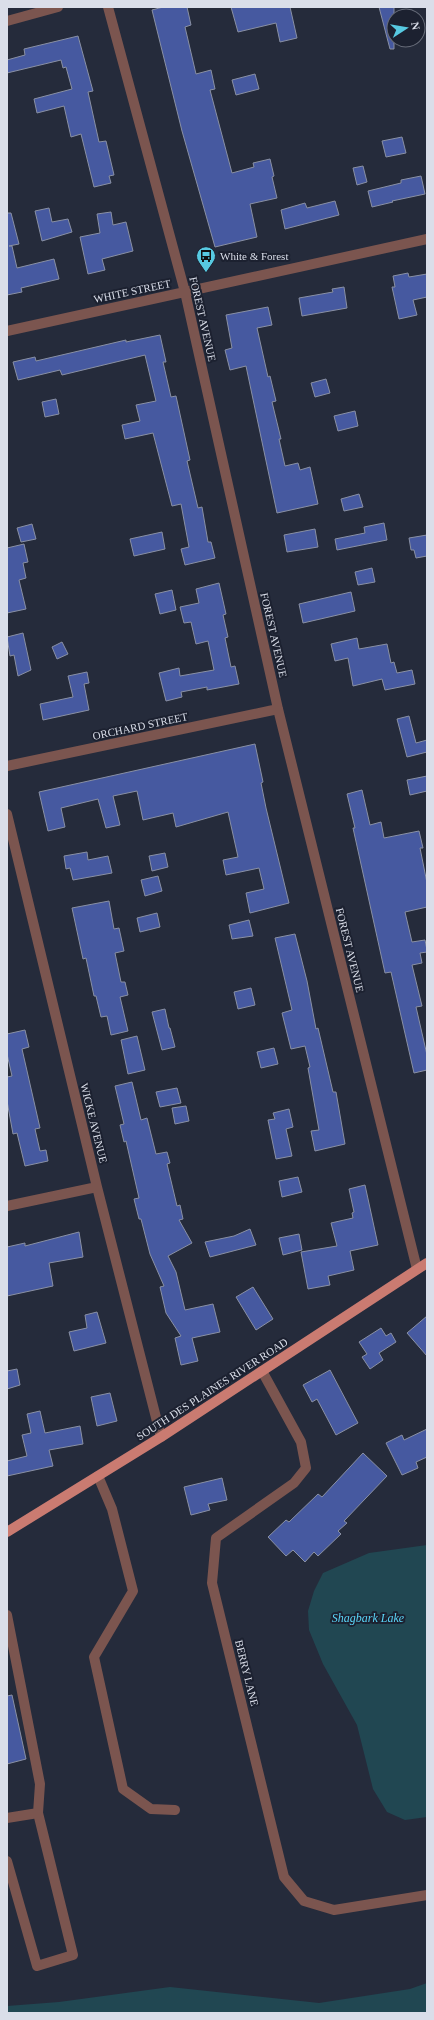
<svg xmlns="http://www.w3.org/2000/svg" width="434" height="2020" font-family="Georgia,serif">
	<rect width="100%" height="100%" fill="#252b3b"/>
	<path fill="#214752" d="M427,1545V1817L405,1820L387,1812L373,1789L357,1725L323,1664L309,1630L308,1611L314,1591L323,1573L369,1553Z
		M427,1983V2013H7V2006L59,2002L170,1987L319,2003L410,1989Z"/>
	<path fill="#4659a0" stroke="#8990a4" d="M163,7H187L191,25L185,27L196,74L211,70L215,89L210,90L232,173L254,167L253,163L270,159L274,176L272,177L277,198L250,204L257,237L215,247L182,131L152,10Z
		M231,7H290L297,38L280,42L276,23L238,32Z
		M379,7H394V49H390Z
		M78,36L93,91L88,92L99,142L106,141L114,175L109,176L111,183L94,187L81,134L71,137L64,106L37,113L34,99L72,89L66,67L63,68L61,60L7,73V60L25,55L24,49Z
		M255,74L259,89L236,95L232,80Z
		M402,137L406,153L386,157L382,141Z
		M363,166L367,182L357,185L353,168Z
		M421,176L425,194L392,201L393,202L372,207L368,191L401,183V180Z
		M335,201L339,215L285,229L281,210L305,203L307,208Z
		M49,208L52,222L68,219L72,232L42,241L35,211Z
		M111,212L113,225L126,222L133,251L102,259L105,270L88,274L80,237L100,233L97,214Z
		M7,213H11L19,244L9,246H12L17,268L54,259L59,279L21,288L22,292L7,295Z
		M408,273L409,277L427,274V297L413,300L417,315L399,319L392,287H395L393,276Z
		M344,287L347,308L302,316L299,298L333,292L332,289Z
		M268,307L272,325L257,328L268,377L270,376L276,401L272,402L281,439H279L285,466L298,463L300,470L310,467L318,504L277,513L246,366L230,370L225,350L232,348L226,315Z
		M160,335L166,362H163L171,397L176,396L190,460L187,461L198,508L202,507L208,542H211L215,558L185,565L181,549L189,547L181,504L172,506L153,433L125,439L122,425L140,421L136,405L156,401L145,355L62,375L60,370L18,380L13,362L35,357L36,361L126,340V342Z
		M326,379L330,393L315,397L311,383Z
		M56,399L59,414L45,417L42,402Z
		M355,411L358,426L338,431L334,416Z
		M359,494L363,507L344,511L341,499Z
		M384,523L387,540L337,550L335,539L365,533L364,527Z
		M32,524L36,539L21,542L17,528Z
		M315,529L318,547L287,552L284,535Z
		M162,532L165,549L134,556L130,539Z
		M427,535V556L416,558L414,550H411L409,538Z
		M24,544L28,562L23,563L26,578L19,580L26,609L7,613V548Z
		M372,568L375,582L358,585L355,572Z
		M219,583L226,614L223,615L228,637L225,638L231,667L235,666L239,684L207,690V687L181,692L182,697L166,701L159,673L179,668L180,676L214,670L208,641L196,644L191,622L184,623L180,607L199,603L196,589Z
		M172,590L176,610L160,614L155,594Z
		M351,592L355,611L303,623L299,604Z
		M23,633L31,670L18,676L14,655L10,656L7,637Z
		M357,638L359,649L387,644L391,663L394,662L397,673L412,670L415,684L385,690L382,679L353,686L348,658L335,661L331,644Z
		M62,642L68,654L57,659L52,647Z
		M87,672L89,683L84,684L89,710L43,720L40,704L73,697L68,676Z
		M409,716L416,743L427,740V752L407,757L397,719Z
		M255,744L263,782L261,783L266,808L289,903L250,913L246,893L264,889L259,868L226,875L223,860L238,857L228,812L176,827L173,813L143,820L137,791L113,796L120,825L106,828L98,799L61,808L65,827L48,831L39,792Z
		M427,776V791L410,795L407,780Z
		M362,790L370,825L381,822L384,838L419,831L423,848H420L427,883V907L405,912L412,942L425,940L427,950V952L420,953L422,963L412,965L422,1006L416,1007L427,1055V1070L414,1073L391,972L385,973L353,828H355L347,794Z
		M87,852L88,860L108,856L112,873L73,880L70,868L66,869L64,856Z
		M165,853L168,867L152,871L149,856Z
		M158,876L162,891L145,896L141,880Z
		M109,901L114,929L119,928L124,951L115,953L121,982H125L128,995L120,997L128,1031L111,1035L107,1016L101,1017L96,996H94L86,958L83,959L72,908Z
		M157,913L160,927L140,932L137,918Z
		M249,920L253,936L232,939L229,925Z
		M295,934L307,981L316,1029L318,1028L333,1092H336L345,1144L315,1151L311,1131L319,1130L308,1068L310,1067L305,1046L291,1049L282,1013L292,1010L275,938Z
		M251,988L255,1005L238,1009L234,992Z
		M165,1009L169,1028H170L175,1047L162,1050L152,1012Z
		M25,1030L29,1047L22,1049L40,1128L35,1129L40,1151L46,1150L48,1161L25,1166L17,1133L13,1134L7,1101V1077L12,1076L7,1054V1034Z
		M137,1036L145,1070L128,1074L121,1040Z
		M274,1048L278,1064L261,1068L257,1052Z
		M132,1082L141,1120L147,1118L156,1154L167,1152L170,1163L167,1164L177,1206L180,1205L183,1219L179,1220L192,1243L168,1256L176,1272L185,1310L213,1304L220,1332L192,1338L198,1361L181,1365L175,1338L181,1336L166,1313L160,1287L164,1286L150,1254L141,1219H139L134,1199L139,1198L126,1141L124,1142L120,1125L124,1124L115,1086Z
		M177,1088L181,1103L160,1107L156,1092Z
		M186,1106L189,1121L175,1124L172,1108Z
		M289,1109L293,1127L286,1129L292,1156L276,1159L268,1120L275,1119L273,1113Z
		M298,1177L302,1192L282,1197L279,1181Z
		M365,1185L378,1245L350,1251L354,1270L328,1276L330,1285L308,1289L301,1252L337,1246L331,1223L353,1218L352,1213L354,1212L349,1189Z
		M250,1229L256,1245L210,1257L205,1242L234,1236Z
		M79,1232L83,1257L49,1263L53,1286L7,1296V1247L25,1243V1246Z
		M299,1234L302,1250L283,1255L279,1238Z
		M253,1287L273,1319L256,1330L236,1297Z
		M97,1312L106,1343L74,1351L69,1332L87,1328L85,1315Z
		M427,1316V1356L407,1333Z
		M381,1328L386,1336L391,1333L396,1342L379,1353L383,1360L370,1369L362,1357L367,1354L359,1342Z
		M17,1369L20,1385L7,1389V1371Z
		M330,1370L358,1423L336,1435L317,1399L312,1402L303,1385Z
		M110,1393L117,1421L97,1426L91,1397Z
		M40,1411L45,1433L80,1426L83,1444L49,1450L53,1466L7,1476V1461L27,1456L22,1435L31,1433L27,1414Z
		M427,1429V1457L416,1462L418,1468L402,1475L386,1443L402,1435L404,1440Z
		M363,1453L387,1476L344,1521L347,1523L338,1531L341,1534L318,1556L314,1552L305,1562L293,1550L286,1556L268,1537L286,1520L289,1522L318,1494L322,1497Z
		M222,1478L227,1500L208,1504L210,1510L191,1515L184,1487Z
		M12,1695L26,1759L7,1764V1696Z"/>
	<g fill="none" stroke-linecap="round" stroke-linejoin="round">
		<path stroke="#7b554f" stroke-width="10" d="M108,7L185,292L278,709L417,1269
			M7,21L58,7
			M7,331L427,239
			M7,766L278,709
			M7,814L97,1187L161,1437
			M7,1206L97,1187
			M262,1371L301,1442L306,1468L294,1483L216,1538L212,1583L284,1877L304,1901L334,1910L427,1895
			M98,1476L112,1509L133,1591L94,1657L123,1789L151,1809L175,1810
			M7,1615L40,1784L38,1813L73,1955L37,1966L7,1861
			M7,1818L38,1813"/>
		<path stroke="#ca7b71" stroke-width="10" d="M7,1532L161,1437L427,1263"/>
	</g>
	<defs>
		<symbol id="bus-pin" viewBox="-11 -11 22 30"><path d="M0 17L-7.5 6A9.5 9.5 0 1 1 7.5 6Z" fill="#57c9e1" stroke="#1c2130"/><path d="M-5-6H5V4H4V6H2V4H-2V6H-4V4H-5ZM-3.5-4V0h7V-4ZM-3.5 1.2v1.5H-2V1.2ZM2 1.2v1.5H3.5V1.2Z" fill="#111"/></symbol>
	</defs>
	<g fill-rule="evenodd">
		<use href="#bus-pin" x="195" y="245" width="22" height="30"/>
	</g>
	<g text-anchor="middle" stroke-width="4" stroke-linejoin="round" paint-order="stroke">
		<g font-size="11" fill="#dadee9" stroke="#1c2130" text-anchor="start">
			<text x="220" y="260">White &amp; Forest</text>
		</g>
		<g font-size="11" fill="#dadee9" stroke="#1c2130">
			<text transform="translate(132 291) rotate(-12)" y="4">WHITE STREET</text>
			<text transform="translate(203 319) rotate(77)" y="4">FOREST AVENUE</text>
			<text transform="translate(274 635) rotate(77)" y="4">FOREST AVENUE</text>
			<text transform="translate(140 726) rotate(-12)" y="4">ORCHARD STREET</text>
			<text transform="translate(350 950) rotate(76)" y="4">FOREST AVENUE</text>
			<text transform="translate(94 1123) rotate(76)" y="4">WICKE AVENUE</text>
			<text transform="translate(212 1389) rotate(-33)" y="4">SOUTH DES PLAINES RIVER ROAD</text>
			<text transform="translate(247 1673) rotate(76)" y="4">BERRY LANE</text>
		</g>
		<g font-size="12" font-style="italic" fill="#5ad5f7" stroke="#1c2130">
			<text x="368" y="1622">Shagbark Lake</text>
		</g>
	</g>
	<rect width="434" height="2020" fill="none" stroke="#dadee9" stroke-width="16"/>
	<g transform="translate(406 28) rotate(78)"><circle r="19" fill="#1c2130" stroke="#686d7a"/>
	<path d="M0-3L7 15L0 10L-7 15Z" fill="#57c9e1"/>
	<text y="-6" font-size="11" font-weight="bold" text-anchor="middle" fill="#dadee9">N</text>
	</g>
</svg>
